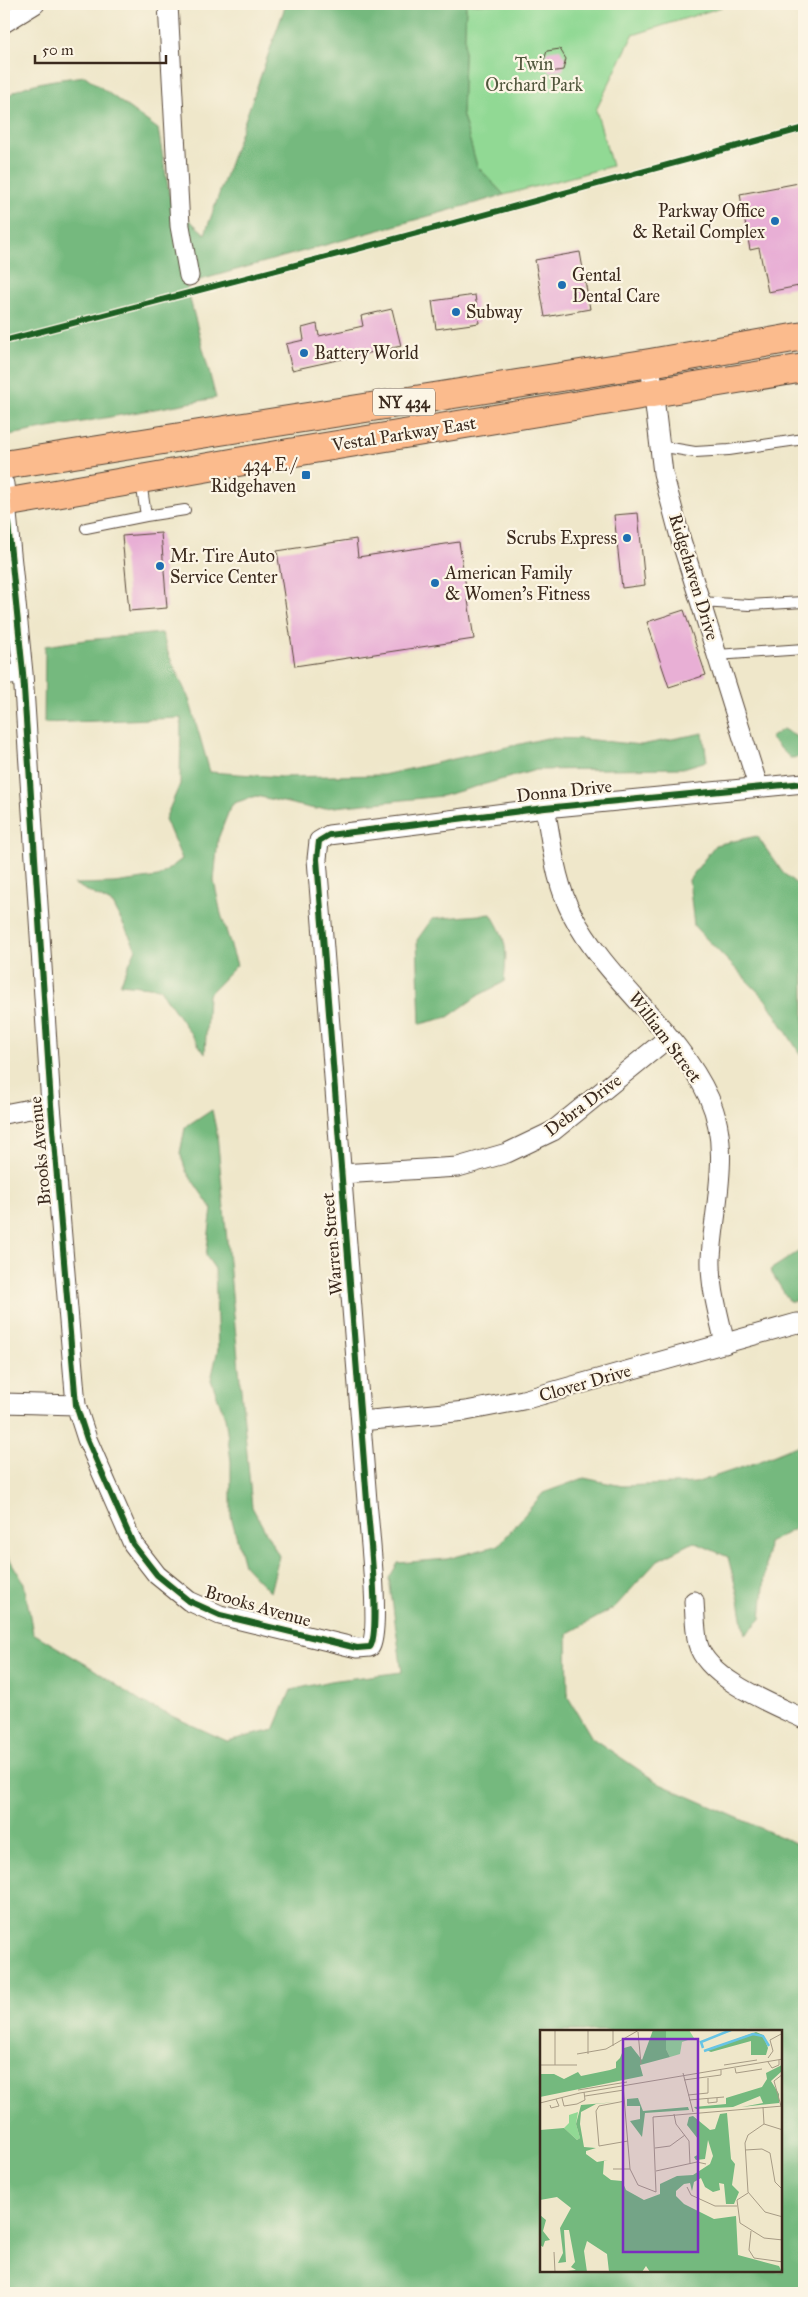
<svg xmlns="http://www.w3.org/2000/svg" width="808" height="2297" font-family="'IM FELL Great Primer',serif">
	<rect width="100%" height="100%" fill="#fcf5e5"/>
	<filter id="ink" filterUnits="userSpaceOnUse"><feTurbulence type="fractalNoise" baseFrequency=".02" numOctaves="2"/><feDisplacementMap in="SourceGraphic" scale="10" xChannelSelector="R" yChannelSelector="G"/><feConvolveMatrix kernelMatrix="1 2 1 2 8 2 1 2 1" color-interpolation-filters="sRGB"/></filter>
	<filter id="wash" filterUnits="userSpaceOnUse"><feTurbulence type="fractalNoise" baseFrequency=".0096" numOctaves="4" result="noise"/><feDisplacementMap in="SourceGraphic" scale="20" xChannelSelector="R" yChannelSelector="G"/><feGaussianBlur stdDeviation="1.12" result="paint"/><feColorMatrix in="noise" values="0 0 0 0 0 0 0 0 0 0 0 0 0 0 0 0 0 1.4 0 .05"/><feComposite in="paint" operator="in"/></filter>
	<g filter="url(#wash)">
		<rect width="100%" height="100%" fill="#efe7ca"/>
		<path fill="#91d994" stroke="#668259" d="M466,4H731L633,35L596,110L612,166L504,195L477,166L462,113Z"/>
		<path fill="#74b97e" stroke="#58724e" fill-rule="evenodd" d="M286,4H466L462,113L477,166L504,195L186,284L216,398L4,436V101C16,82 64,79 85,76L158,129L171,204L205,234Z
			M162,633L169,656L189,699L210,772L281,777L383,775L547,738L584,739L641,745L703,733L707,761L683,768L536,770L442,796L315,809L256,796L234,803L230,808L218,839L214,881L221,914L237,965L208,995L205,1054L159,988L120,984L136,949L113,904L74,884L114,883L158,877L182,859L165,819L180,784L181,718L44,723L45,646L85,640Z
			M783,729L804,741V757L790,758L770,738Z
			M757,836L783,873L804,890V1060L766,1000L694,926L689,880L715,845Z
			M491,914C508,942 507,950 504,982L479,995L448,1017L420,1024L417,940L432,919Z
			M212,1110L217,1134L252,1507L279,1556L270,1592L244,1565L231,1516V1461L225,1417L211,1380L218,1349L215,1269L206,1256L212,1209L186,1171L180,1153L185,1128Z
			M804,1248V1301H789L770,1270Z
			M804,1443V1524L768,1543L761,1619L745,1635L739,1600L728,1557L694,1542L658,1560L614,1608L567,1634L568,1697L592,1738L660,1784L804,1847V2293H4V1550L24,1583L33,1633L92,1668L141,1702L227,1741L274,1730L291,1690L330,1681L402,1672L389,1578L398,1563L447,1559L499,1545L543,1493L584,1478L622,1486L695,1483L755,1463ZM542,2031H782V2271H542Z"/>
		<g id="blocks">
			<path fill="#e8afd5" d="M560,49L566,59L563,70L550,72L543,63L547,51Z
				M804,182V285L768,292L759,248L750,250L740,194Z
				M580,252L590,309L545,317L535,260Z
				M475,295L479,323L436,329L432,301Z
				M392,309L401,346L292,370L286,344L304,340L302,328L317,324L319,336L363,326L361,316Z
				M638,513L645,585L622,588L614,515Z
				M161,533L167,608L129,611L122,536Z
				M356,539L358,557L459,542L474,639L295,666L277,551Z
				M684,610L706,675L669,687L647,622Z"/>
		</g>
	</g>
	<g filter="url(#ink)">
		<use href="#blocks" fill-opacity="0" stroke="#564638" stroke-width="1"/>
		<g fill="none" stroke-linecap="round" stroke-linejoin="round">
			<defs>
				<path id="service" d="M659,446L695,452L729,450L804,439
					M146,516L185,510
					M86,528L146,516L141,481
					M701,602L749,605L804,602
					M717,655L804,649"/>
				<path id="minor" d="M168,4L180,226L189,276
					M4,23L35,4
					M650,363L663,473L680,537L758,786
					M4,484L23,673L51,1105L76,1405L87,1439L133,1544L157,1575L189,1601L220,1615L357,1648L370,1647C381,1633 369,1525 367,1501C350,1287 333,1073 317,859L319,841L329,835L545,808L804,783
					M4,676L23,673
					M545,808C552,843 555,882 572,914C607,982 677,1028 709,1098C732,1148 714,1206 711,1258C710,1287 719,1316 725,1344
					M4,1114L51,1105
					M341,1174L458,1167L507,1153L553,1131L668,1038
					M4,1403L76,1405
					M361,1421L466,1411L523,1400L797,1323L804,1324
					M694,1601C695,1615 695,1631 698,1644C707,1679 775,1705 804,1719"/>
				<path id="primary" d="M4,465L650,363L804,336
					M4,503L289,453L804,368"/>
			</defs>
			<use href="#service" stroke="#564638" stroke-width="12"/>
			<use href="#minor" stroke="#564638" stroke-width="21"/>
			<use href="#primary" stroke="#564638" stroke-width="30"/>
			<use href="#service" stroke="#fff" stroke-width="10"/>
			<use href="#minor" stroke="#fff" stroke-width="19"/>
			<use href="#primary" stroke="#fbbb8d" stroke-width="28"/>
			<defs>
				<path id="cycleway" d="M4,341L380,243L804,128
					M4,484L23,673L51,1105L76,1405L87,1439L133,1544L157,1575L189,1601L220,1615L357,1648L370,1647C381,1633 369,1525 367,1501C350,1287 333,1073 317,859L319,841L329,835L545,808L804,783"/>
			</defs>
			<use href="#cycleway" stroke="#fcf5e5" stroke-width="9"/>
			<use href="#cycleway" stroke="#1b5e20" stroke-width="6"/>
		</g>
	</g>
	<g fill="#1f6fb2" stroke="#fcf5e5" stroke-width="2">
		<circle cx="775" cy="221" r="5"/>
		<circle cx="562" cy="285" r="5"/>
		<circle cx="456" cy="312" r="5"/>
		<circle cx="304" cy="353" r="5"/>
		<rect x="301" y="470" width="10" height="10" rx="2.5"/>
		<circle cx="627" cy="538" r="5"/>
		<circle cx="160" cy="566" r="5"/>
		<circle cx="435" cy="583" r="5"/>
	</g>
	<g text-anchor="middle" stroke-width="4.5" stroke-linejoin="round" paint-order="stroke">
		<rect fill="#fcf5e5" stroke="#75675a" stroke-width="1" x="373" y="388.5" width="62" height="27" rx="4"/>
		<g font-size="16" font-weight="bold" fill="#3b2a1e">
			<text x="404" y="408">NY 434</text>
		</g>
		<g font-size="18" fill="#50563c" stroke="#fcf5e5">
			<text x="534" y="70">Twin<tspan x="534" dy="21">Orchard Park</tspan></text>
		</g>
		<g font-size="18" fill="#3b2a1e" stroke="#fcf5e5" text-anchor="start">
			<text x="765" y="217" text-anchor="end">Parkway Office<tspan x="765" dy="21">&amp; Retail Complex</tspan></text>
			<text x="572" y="281">Gental<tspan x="572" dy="21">Dental Care</tspan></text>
			<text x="466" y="318">Subway</text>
			<text x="314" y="359">Battery World</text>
			<text x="296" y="471" text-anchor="end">434 E /<tspan x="296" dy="21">Ridgehaven</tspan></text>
			<text x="617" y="544" text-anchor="end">Scrubs Express</text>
			<text x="170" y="562">Mr. Tire Auto<tspan x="170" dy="21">Service Center</tspan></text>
			<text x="445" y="579">American Family<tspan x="445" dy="21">&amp; Women's Fitness</tspan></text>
		</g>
		<g font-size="18" fill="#3b2a1e" stroke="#fcf5e5">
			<text transform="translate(404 434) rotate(-9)" y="6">Vestal Parkway East</text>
			<text transform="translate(694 577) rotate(73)" y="6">Ridgehaven Drive</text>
			<text transform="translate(564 791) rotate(-6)" y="6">Donna Drive</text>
			<text transform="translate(665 1037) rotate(53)" y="6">William Street</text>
			<text transform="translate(583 1105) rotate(-37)" y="6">Debra Drive</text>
			<text transform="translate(40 1151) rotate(-95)" y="6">Brooks Avenue</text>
			<text transform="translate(332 1244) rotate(-95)" y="6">Warren Street</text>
			<text transform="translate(585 1383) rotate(-16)" y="6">Clover Drive</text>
			<text transform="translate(258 1606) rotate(16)" y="6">Brooks Avenue</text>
		</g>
	</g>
	<g transform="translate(540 2030)">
		<rect width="242" height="242" fill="#efe7ca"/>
		<path d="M126,0H149L154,8L142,12L140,24L130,27L126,19ZM38,82L36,94L40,108L37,110L24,98L29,93V85Z" fill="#91d994"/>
		<path d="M113,0H126V19L130,27L100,35L103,46L0,67V44H14L24,49L38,42L41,46L70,40L76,38V32L80,28L84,18L91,16L102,30ZM216,2L223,5L228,18L226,25H211V11L171,22L166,20ZM242,35V41L231,51L239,64V73L202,77L223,73L220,66L193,77L156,79L154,77L186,74V68L222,57L227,49L226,43ZM98,68L103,81L148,77L149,80L105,83L102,107L90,91L100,89V76H87V69ZM76,72L56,74L41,82L40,94L44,117L56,118L46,121V124L57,132L68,130L64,131L63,144L71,150L82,151L86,160L104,170L120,164V154L137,146L153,145L170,134L173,126L168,110L165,129L156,130L154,127L159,124L158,109L147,95L149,87L153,86L170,100L175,99L180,84L187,83L191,129L195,134L192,155L199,162L194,174H186L184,154L179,153L180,160L173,162L165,157L161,148L154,152L152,161L150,153L144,154L136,161V166L144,174L174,189L196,186L198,225L239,236L242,242H110L106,236L102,242H69L67,224L47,211L44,221L47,242H17L36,240L31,237L35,232L29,200H24L26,232L18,233L23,223L20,198L31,178L17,167L0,170V100L24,98L37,110L40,108L36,94L41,75ZM0,185L6,190L3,201L10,210L5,211L3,217L0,215Z" fill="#74b97e"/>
		<path fill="none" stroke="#67c4e5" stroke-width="2.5" d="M163,18L161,12L191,0M164,21L213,4L223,6L229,16"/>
		<path fill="none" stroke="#a79b85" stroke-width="1" d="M73,0V16M98,2L101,34M37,24L66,19L99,0M48,24V0M228,28L233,21L230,10L243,3M228,32L232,38L239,35V30M0,35H37M15,35V0M184,35L217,30M195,38L196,43L222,39M143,43L153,82M144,50L181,45V40M83,55L90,139L98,155L116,162L113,87L243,76M38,60L87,52M148,65L168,63V48M45,66L84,60M22,68L24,76L37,74L45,70L44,62M168,68V73L177,72V68M149,70L184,67M85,71L59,76L56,81L59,116L88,111M0,73L40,63L243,29M10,75L11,78L19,76L16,69M241,76L234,51L243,44M223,77L224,94M134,84L136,94L149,111L150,134M224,94L208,105L205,113L208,162L225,182L243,187M224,94L243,100M115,118L130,116L145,105M205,120L222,119L230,123L235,152L243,160M73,139H90M116,141L157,132L166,134M147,157L151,165L175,176H197M208,163L197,170L200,193L224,208L243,210M211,201L209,220L214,228L243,232M14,222L15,242"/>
		<path fill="#7b2cbf" fill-opacity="0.15" stroke="#7b2cbf" stroke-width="2.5" d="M83,9H158V222H83Z"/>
		<rect width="242" height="242" fill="none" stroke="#3b2a1e" stroke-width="2.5"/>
	</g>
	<rect width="808" height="2297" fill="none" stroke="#fcf5e5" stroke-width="20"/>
	<path d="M35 55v8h131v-8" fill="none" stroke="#3b2a1e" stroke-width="2.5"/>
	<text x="42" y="55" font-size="15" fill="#3b2a1e" stroke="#fcf5e5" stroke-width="4" paint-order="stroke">50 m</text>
</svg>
